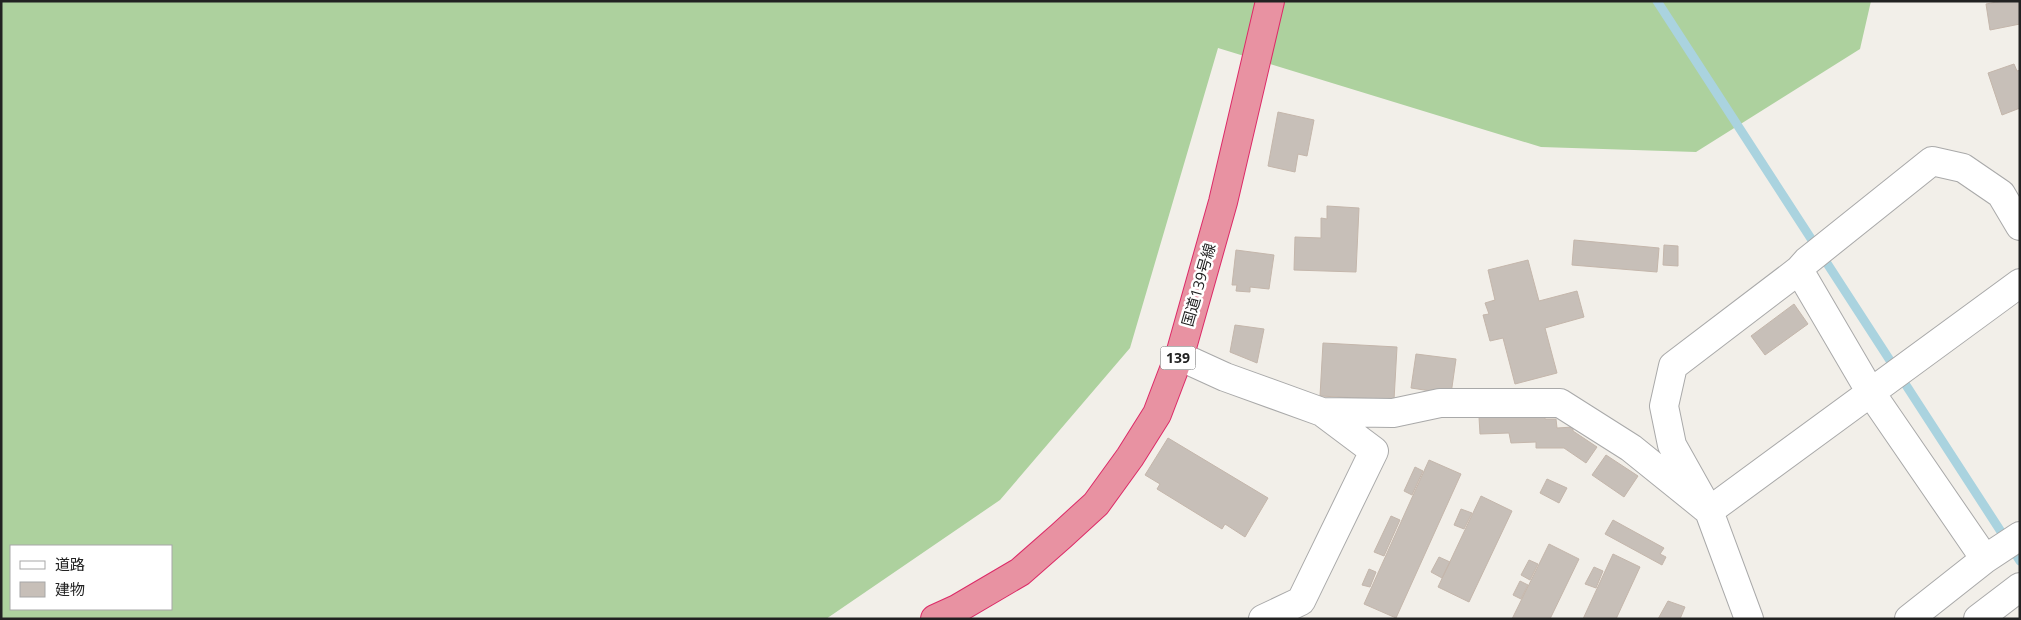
<svg xmlns="http://www.w3.org/2000/svg" width="2021" height="620" font-family="'Open Sans','Noto Sans JP',sans-serif">
	<rect width="100%" height="100%" fill="#f2efe9"/>
	<path fill="#add19e" fill-rule="evenodd" d="M1,1H1871L1860,49L1696,152L1541,147L1218,48L1130,348L1000,500L826,619H1ZM11,546H171V609H11Z"/>
	<g fill="none" stroke-linecap="round" stroke-linejoin="round">
		<path stroke="#aad3df" stroke-width="9" d="M1657,1L2020,561"/>
	</g>
	<path fill="#c7bfb8" stroke="#c4b6ab" d="M2002,1H2020V24L1990,30L1986,4Z
		M2014,64L2017,71L2020,70V108L2002,115L1988,73Z
		M1278,112L1314,120L1307,156L1298,154L1295,172L1268,166Z
		M1327,206L1359,208L1356,272L1294,270L1295,237L1321,238V218L1327,219Z
		M1574,240L1659,248L1657,272L1572,265Z
		M1664,245L1678,246V266L1663,265Z
		M1236,250L1274,255L1269,289L1250,287V292L1236,291L1237,285H1232Z
		M1528,260L1539,301L1577,291L1584,317L1545,328L1557,373L1515,384L1503,338L1490,341L1483,315L1489,314L1485,303L1495,300L1488,270Z
		M1794,304L1808,324L1765,355L1751,336Z
		M1235,325L1264,329L1257,363L1230,352Z
		M1323,343L1397,347L1394,400L1320,396Z
		M1416,354L1456,359L1451,394L1411,388Z
		M1510,413H1545V419H1556L1557,428L1573,427V431L1597,447L1586,463L1564,448H1536V442L1511,443L1509,433L1480,434L1479,417H1510Z
		M1168,438L1268,498L1245,537L1225,524L1222,529L1157,489L1160,484L1145,475Z
		M1606,455L1638,476L1624,497L1592,475Z
		M1429,460L1461,474L1396,618L1364,604Z
		M1415,467L1423,471L1412,495L1404,491Z
		M1547,479L1567,488L1559,503L1540,493Z
		M1481,496L1512,511L1469,602L1438,587Z
		M1461,509L1472,513L1464,529L1454,525Z
		M1391,516L1400,520L1384,556L1374,552Z
		M1613,520L1664,548L1660,554L1666,557L1662,565L1605,534Z
		M1549,544L1579,559L1550,619H1512Z
		M1613,554L1640,567L1616,619H1583Z
		M1439,557L1450,562L1442,578L1431,572Z
		M1529,560L1538,564L1530,580L1521,575Z
		M1594,567L1603,571L1596,588L1585,584Z
		M1369,569L1376,572L1370,587L1362,585Z
		M1520,581L1528,585L1521,599L1513,595Z
		M1668,601L1685,607L1680,619H1658Z"/>
	<g fill="none" stroke-linecap="round" stroke-linejoin="round">
		<defs>
			<path id="minor" d="M1799,270L1871,393L1985,559
				M1179,356L1225,377L1322,412L1393,413L1440,403H1560L1631,448L1709,511L2020,283
				M1263,619L1301,601L1374,451L1322,412
				M1749,619L1709,511L1672,445L1664,406L1673,366L1799,270L1807,261L1932,161L1963,168L2001,194L2020,226
				M1909,619L1985,559L2020,536
				M1978,619L2020,587"/>
			<path id="highway" d="M935,619L957,609L1020,572L1061,536L1096,504L1130,457L1157,414L1181,351L1223,202L1270,1"/>
		</defs>
		<use href="#minor" stroke="#a9a9a9" stroke-width="30"/>
		<use href="#highway" stroke="#dc2a67" stroke-width="30"/>
		<use href="#minor" stroke="#fff" stroke-width="28"/>
		<use href="#highway" stroke="#e892a2" stroke-width="28"/>
	</g>
	<g text-anchor="middle" stroke-width="5" stroke-linejoin="round" paint-order="stroke">
		<rect fill="#fff" stroke="#646464" stroke-width="1" x="1160.5" y="346.5" width="35" height="23" rx="4"/>
		<g font-size="14" font-weight="bold" fill="#222">
			<text x="1178" y="363">139</text>
		</g>
		<g font-size="15" fill="#222" stroke="#fff">
			<text transform="translate(1199 285) rotate(-74)" y="5">国道139号線</text>
		</g>
	</g>
	<rect width="2021" height="620" fill="none" stroke="#222222" stroke-width="5"/>
	<rect x="10" y="545" width="162" height="65" fill="#ffffff" stroke="#a7a7a7"/>
	<rect x="20" y="561" width="25" height="8" fill="#ffffff" stroke="#a7a7a7"/>
	<text x="55" y="570" font-size="15" fill="#222222">道路</text>
	<rect x="20" y="582" width="25" height="15" fill="#c7bfb8" stroke="#a7a7a7"/>
	<text x="55" y="595" font-size="15" fill="#222222">建物</text>
</svg>
